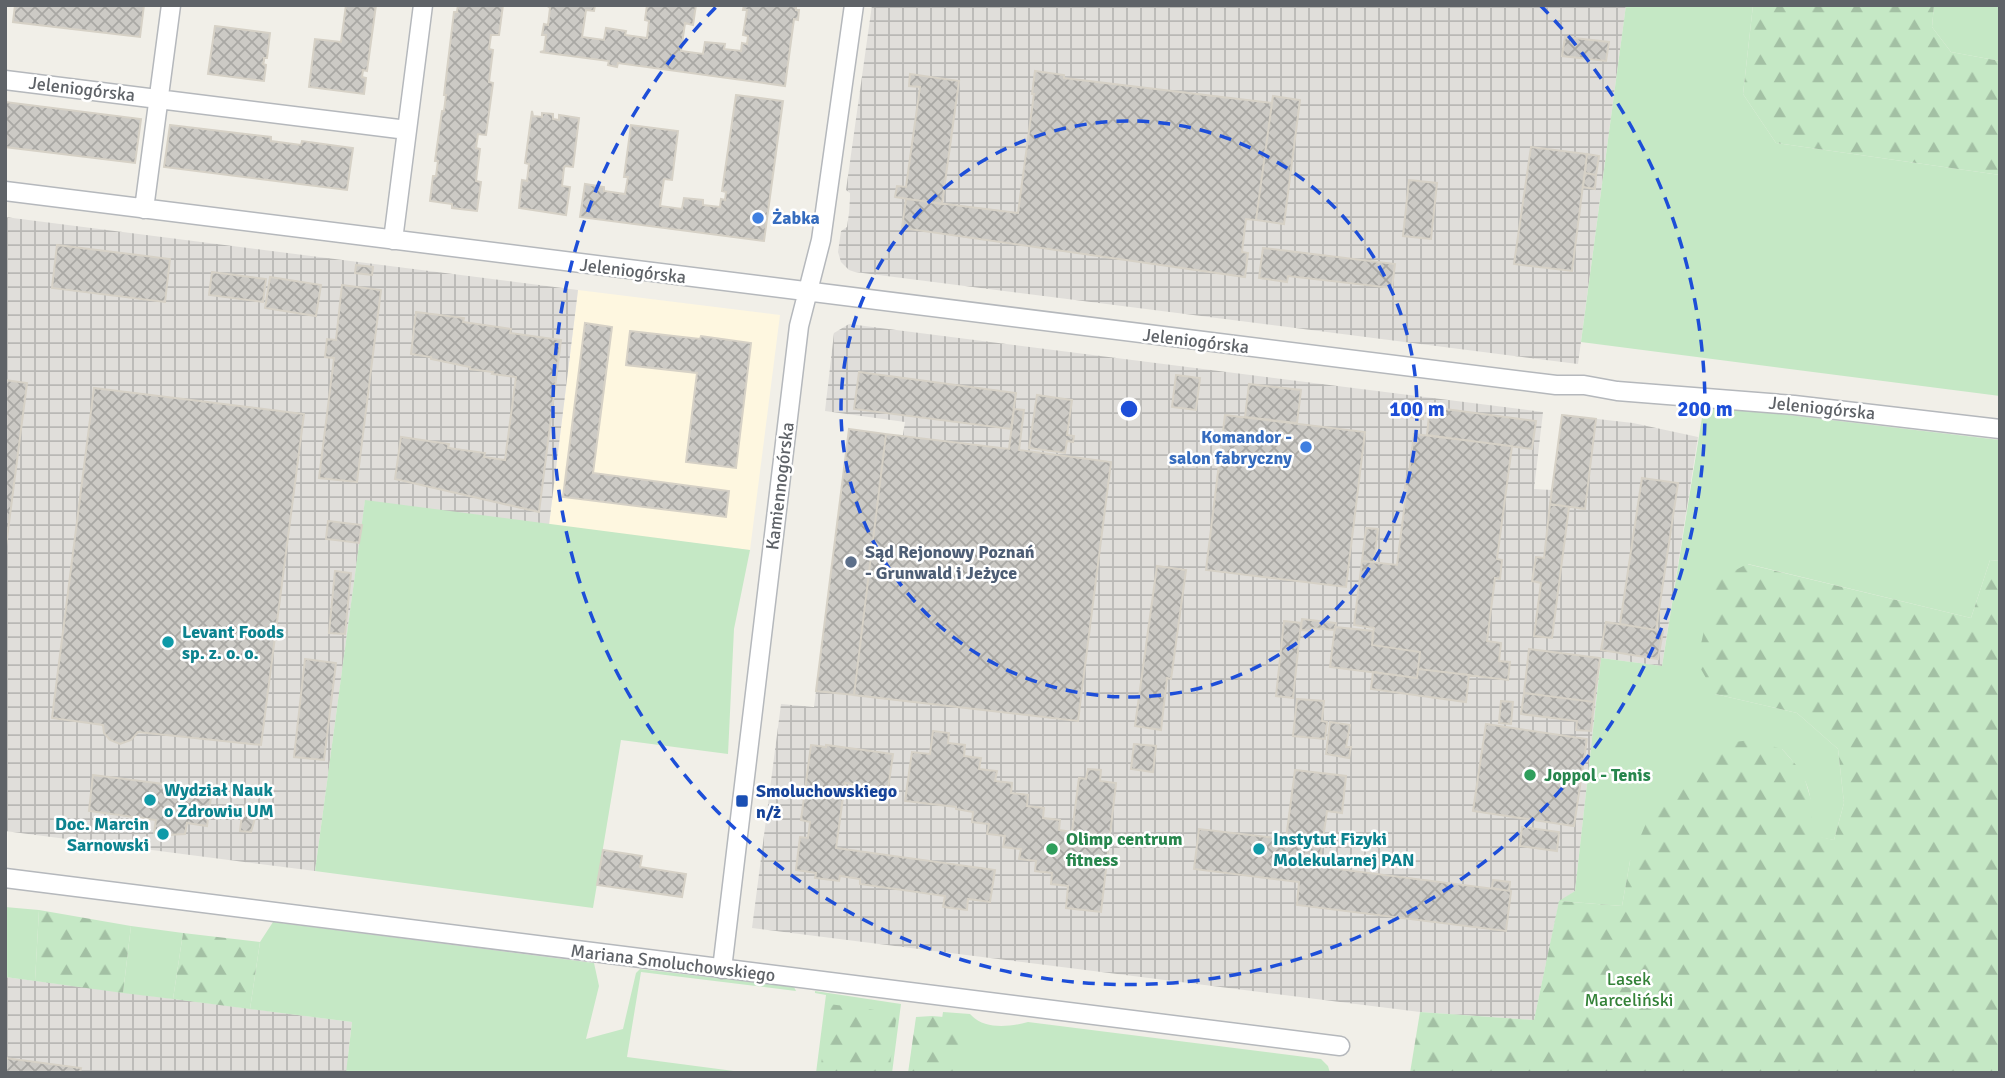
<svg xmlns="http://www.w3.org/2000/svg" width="2005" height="1078" font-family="Signika,sans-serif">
	<defs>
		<pattern id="industrial-grid" width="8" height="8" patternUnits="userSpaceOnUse" patternTransform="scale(1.75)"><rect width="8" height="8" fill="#e0deda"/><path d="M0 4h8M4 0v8" fill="none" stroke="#b9b8b5"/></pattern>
		<pattern id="forest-firs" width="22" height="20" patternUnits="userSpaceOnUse" patternTransform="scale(1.75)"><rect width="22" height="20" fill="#c5e8c5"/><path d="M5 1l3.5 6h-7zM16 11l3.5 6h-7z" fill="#a3c0a4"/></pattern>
		<pattern id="building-cross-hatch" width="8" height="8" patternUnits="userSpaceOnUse" patternTransform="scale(1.75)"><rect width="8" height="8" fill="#cccac5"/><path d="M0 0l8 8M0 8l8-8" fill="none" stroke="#a9a8a4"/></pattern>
	</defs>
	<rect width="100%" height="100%" fill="#f1efe8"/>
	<path fill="#fef7e0" d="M578,290L780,315L750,550L549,525Z"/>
	<path fill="url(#industrial-grid)" d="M872,5H1626L1578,364L855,272L849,270L841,262L838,252L841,231L847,227L849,213L850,198V193L846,190Z
		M5,217L578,290L549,525L365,501L315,871L5,831Z
		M849,324L1543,412L1534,489L1552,490L1562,415L1633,423L1698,437L1662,666L1601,658L1575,891L1559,902L1534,1020L1420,1012L752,928L781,704L814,707L816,691L854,695L886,434L903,435L905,422L825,411L834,333Z
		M5,977L352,1022L348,1056L467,1073H5Z"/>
	<path fill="#c5e8c5" d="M1626,5H1753L1743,94L1776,143L2000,175V396L1581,342Z
		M1934,5H2000V61L1951,52L1932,27Z
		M1704,405L2000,440V561L1990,560L1971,618L1748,564L1715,694L1797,713L1838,749L1844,803L1834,840L1812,836C1812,792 1811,781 1782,749L1630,861L1622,906L1559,901L1575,891L1601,658L1662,666Z
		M365,500L750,550L734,629L728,754L621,740L593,908L315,871Z
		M5,907L39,910L35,981L5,977Z
		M273,922L594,963L599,986L586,1039L623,1029L636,973L640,969L794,987L796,991L641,972L627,1057L749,1073H346L352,1022L250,1009L260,942Z
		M131,926L183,933L173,999L123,993Z
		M815,991L901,1004L892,1073H816L826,995L815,993Z
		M943,1012L970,1014C984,1030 1009,1027 1028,1022L1321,1059L1328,1066L1330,1073H934Z"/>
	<path fill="url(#forest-firs)" d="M1753,5H1934L1932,27L1951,52L2000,61V175L1776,143L1743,94Z
		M1990,560L2000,561V1073H1410L1420,1012L1534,1020L1559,901L1622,906L1630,861L1650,814L1690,767L1726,743L1751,740L1782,749L1803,773L1812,803V835L1834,840L1844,803L1838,749L1797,713L1715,694L1697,662L1715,581L1747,564L1971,618Z
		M39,910L131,926L123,993L35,981Z
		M183,933L260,942L250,1009L173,999Z
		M829,1004L897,1013L889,1073H820Z
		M932,1016L956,1018L959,1047L956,1073H908L916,1017Z"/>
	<path fill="url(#building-cross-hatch)" stroke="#d6d1c6" stroke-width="2" d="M15,5H144L140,37L13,22Z
		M346,5H376L367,71L363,70L362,77L366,78L364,94L309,87L315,39L341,42Z
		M458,5H503L499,35H491L489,49L493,50L489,82L493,83L486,135L478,134L476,148L480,149L476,181L481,182L477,211L452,208V204L430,201L433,176H436L438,161H435L442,111H444L446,95H444L454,12H457Z
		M546,5H595L594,11L586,10L582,37L604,40L606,28L626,31L625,35L647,38L649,21L645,20L647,5H696L693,25L685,23L681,51L703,54L705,42L725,44L724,49L741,51L742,43L747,44L748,36L743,35L747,10H743L744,5H796V10H799L798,20L794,19L785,86L618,63L617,67L608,65L609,61L540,52L544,51L546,35H542L544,24L548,25L550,8Z
		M215,26L270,33L267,58H264V61L263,64L266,65L264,81L208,74Z
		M1565,37L1609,42L1606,61L1562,56Z
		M1035,71L1064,75V78L1272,103L1256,220L1246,219L1242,252L1248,253L1245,277L902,228L906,199L1018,213L1034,94H1032Z
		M910,74L959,81L942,204L895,197L897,186L906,187L920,87L909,86Z
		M736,95L783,101L764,241L580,217L585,184L604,187V191L625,194L628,177H624L631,125L678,131L672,180L664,179L660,206L682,209L684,198L703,200V205L720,207L721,199L725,200L726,192L722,191Z
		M1273,96L1300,100L1284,224L1256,220Z
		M5,102L141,119L135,163L5,147Z
		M532,111L533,116L542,117V113L553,114V119L559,120V115L579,118L573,167L565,166L564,168L562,186L570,187L566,215L519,208L522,180L527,181L529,164L525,163Z
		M170,125L271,137V141L301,145L302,141L353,148L347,190L164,167Z
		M1531,147L1587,154L1572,271L1514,264Z
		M1587,154L1599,156L1596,175L1585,173Z
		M1585,173L1596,175L1595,189L1583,187Z
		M1409,180L1437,183L1431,239L1403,236Z
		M57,245L170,259L165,302L52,288Z
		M1263,248L1395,264L1392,288L1288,276L1287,282L1259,278Z
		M356,265L373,267L372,275L355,273Z
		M212,272L266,279L263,302L209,295Z
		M270,277L321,285L316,316L265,308Z
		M342,285L381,290L357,482L319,478L334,358L325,357L327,339L336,340Z
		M416,312L464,318L463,322L511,329L510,333L561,340L539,512L395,479L401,437L449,444L448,448L485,453L484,457L505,460L516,377L492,374L493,372L470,369V367L431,359V357L411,354Z
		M585,323L612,327L593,473L729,491L726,517L563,497Z
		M630,331L700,339L701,336L751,343L736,468L686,462L697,373L626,365Z
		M859,372L1016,393L1011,429L854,409Z
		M1176,375L1200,378L1196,410L1172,407Z
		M5,380L27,383L5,554Z
		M1249,384L1301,390L1297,423L1245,417Z
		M94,388L304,414L261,745L138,732L131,740L120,744L110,740L104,733L103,725L52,718Z
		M1037,395L1072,400L1067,435L1074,436L1073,442L1067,441L1065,453L1029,448Z
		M1411,404L1424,406L1423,419L1409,417Z
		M1430,407L1536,421L1532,449L1427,435Z
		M1014,409L1024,410L1019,450L1111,462L1078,721L854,695L886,434L1009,449Z
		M1225,415L1365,432L1346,587L1206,570Z
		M1562,415L1596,419L1585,509L1550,504Z
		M849,429L886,434L854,695L816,691Z
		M1414,434L1512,446L1497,559L1502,560L1500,579L1495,578L1487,641L1501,643L1499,661L1510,662L1508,680L1418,669L1420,652L1372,645L1374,628L1354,625L1362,561L1397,565L1407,487L1405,488L1406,479L1408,480Z
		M1642,478L1678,483L1656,630L1620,624Z
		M1550,504L1569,507L1552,638L1534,636L1541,583L1532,581L1536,557L1544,558Z
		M328,521L362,525L359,543L326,539Z
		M1366,528L1378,529L1374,562L1362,561Z
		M1157,566L1186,570L1171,679L1167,678L1161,730L1135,726Z
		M335,571L351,573L345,634L329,633Z
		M1302,619L1336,623L1335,630L1312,628V631L1301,630Z
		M1284,621L1301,623L1293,698L1276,696Z
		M1606,622L1663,631L1658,659L1601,650Z
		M1335,627L1373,631L1372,645L1420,652L1417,678L1330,667Z
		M1529,649L1600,658L1594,702L1524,693Z
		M305,659L336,663L324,760L294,757Z
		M1418,669L1469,675L1466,702L1371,689L1373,672L1417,678Z
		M1524,693L1594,702L1591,731L1576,730L1577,721L1521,714Z
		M1297,699L1324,701L1322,721L1327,722L1325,739L1293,736Z
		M1501,701L1513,702L1511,724L1499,723Z
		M1330,722L1350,725L1346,747H1351L1349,758L1326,754Z
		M1486,724L1587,739L1574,826L1473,811Z
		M933,731L949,733L948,743L965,745L964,756L981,758L979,769L997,771L995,781L1012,783L1011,793L1028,795L1027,806L1044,808L1043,818L1060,820L1059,830L1072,832L1079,778L1086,779L1088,769L1101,770L1100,781L1116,783L1101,912L1066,908L1068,886L1051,884L1052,873L1035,871L1036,861L1019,859L1021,849L1003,847L1005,836L987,834L989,824L972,822L973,812L956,809V807L905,801L912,752L930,754Z
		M1134,744L1156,746L1153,772L1131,769Z
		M811,745L826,747V745L893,754L888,789L845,783L836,848L995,870L990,902L968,899L967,910L943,907L945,896L860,884V879L840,876L839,881L815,878L816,873L796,870L800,837L808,838L810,822L801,820Z
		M1295,770L1346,776L1342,813L1327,811L1320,859L1330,860L1329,868L1511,891L1506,931L1297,905L1299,882L1194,869L1199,829L1286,839Z
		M93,775L212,790L207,826L187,823L185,834L166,835L154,833L156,820L89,811Z
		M243,806L258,808L251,832L240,831Z
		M1522,827L1559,832L1557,851L1520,846Z
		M603,850L642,856L640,867L686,874L682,897L597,885Z
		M1493,880L1510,882L1509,891L1492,888Z
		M5,1058L81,1068L80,1073H5Z"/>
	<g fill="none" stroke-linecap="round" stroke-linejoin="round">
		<defs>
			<path id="minor" d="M5,80L407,130
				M5,191L1556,385H1584L1617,391L1794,405L2000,429
				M144,209L171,5
				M393,240L423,5
				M5,878L1340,1046
				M722,969L799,326L821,240L854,5"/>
		</defs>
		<use href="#minor" stroke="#b5b8bc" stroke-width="21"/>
		<use href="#minor" stroke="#fff" stroke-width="18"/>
	</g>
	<g fill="none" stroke="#1d4ed8" stroke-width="3.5" stroke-dasharray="12 9">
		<circle cx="1129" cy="409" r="288"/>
		<path d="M1540 5A576 576 0 1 1 718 5"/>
	</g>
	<g fill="#3f7fe0" stroke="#fff" stroke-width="2.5">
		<circle cx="758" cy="218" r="7"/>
		<circle cx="1306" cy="447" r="7"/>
	</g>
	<circle fill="#5c6f8a" stroke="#fff" stroke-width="2.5" cx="851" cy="562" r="7"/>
	<g fill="#0f9aa8" stroke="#fff" stroke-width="2.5">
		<circle cx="168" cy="642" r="7"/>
		<circle cx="150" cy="800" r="7"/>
		<circle cx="163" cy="834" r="7"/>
		<circle cx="1259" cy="849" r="7"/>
	</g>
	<g fill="#2e9e5b" stroke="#fff" stroke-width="2.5">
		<circle cx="1530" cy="775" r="7"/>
		<circle cx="1052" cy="849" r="7"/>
	</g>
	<rect fill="#1a4fb4" stroke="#fff" stroke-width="2.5" x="735" y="794" width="14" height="14" rx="3.5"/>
	<g text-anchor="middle" stroke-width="5" stroke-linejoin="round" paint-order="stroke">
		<g font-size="18" fill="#5f6368" stroke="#fff">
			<text transform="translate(82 89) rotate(7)" y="6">Jeleniogórska</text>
			<text transform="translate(633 271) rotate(7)" y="6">Jeleniogórska</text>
			<text transform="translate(1196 341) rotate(7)" y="6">Jeleniogórska</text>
			<text transform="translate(1822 408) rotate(6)" y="6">Jeleniogórska</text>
			<text transform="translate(780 486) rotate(-83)" y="6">Kamiennogórska</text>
			<text transform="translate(673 963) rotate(7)" y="6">Mariana Smoluchowskiego</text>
		</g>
		<g font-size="18" font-weight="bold" fill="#366cbe" stroke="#fff" text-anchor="start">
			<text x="772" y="224">Żabka</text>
			<text x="1292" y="443" text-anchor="end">Komandor -<tspan x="1292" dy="21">salon fabryczny</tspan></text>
		</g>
		<g font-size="18" font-weight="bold" fill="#4e5e75" stroke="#fff" text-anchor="start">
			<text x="865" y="558">Sąd Rejonowy Poznań<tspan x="865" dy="21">- Grunwald i Jeżyce</tspan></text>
		</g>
		<g font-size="18" font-weight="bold" fill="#0d838f" stroke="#fff" text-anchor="start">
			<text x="182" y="638">Levant Foods<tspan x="182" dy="21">sp. z. o. o.</tspan></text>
			<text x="164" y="796">Wydział Nauk<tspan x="164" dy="21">o Zdrowiu UM</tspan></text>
			<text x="149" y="830" text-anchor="end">Doc. Marcin<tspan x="149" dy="21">Sarnowski</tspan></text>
			<text x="1273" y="845">Instytut Fizyki<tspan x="1273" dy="21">Molekularnej PAN</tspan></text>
		</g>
		<g font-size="18" font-weight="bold" fill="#27864d" stroke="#fff" text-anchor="start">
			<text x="1544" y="781">Joppol - Tenis</text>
			<text x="1066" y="845">Olimp centrum<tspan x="1066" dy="21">fitness</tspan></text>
		</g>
		<g font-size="18" font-weight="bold" fill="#164399" stroke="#fff" text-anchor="start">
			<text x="756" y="797">Smoluchowskiego<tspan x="756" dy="21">n/ż</tspan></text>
		</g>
		<g font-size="18" fill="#348238" stroke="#fff">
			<text x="1629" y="985">Lasek<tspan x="1629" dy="21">Marceliński</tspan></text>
		</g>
	</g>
	<circle cx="1129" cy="409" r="10" fill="#1d4ed8" stroke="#fff" stroke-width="3.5"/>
	<g font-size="21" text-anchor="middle" font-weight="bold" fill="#1d4ed8" stroke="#fff" stroke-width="5" stroke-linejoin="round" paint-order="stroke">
		<text x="1417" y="416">100 m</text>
		<text x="1705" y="416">200 m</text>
	</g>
	<rect width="2005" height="1078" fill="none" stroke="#5f6368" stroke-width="14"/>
</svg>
